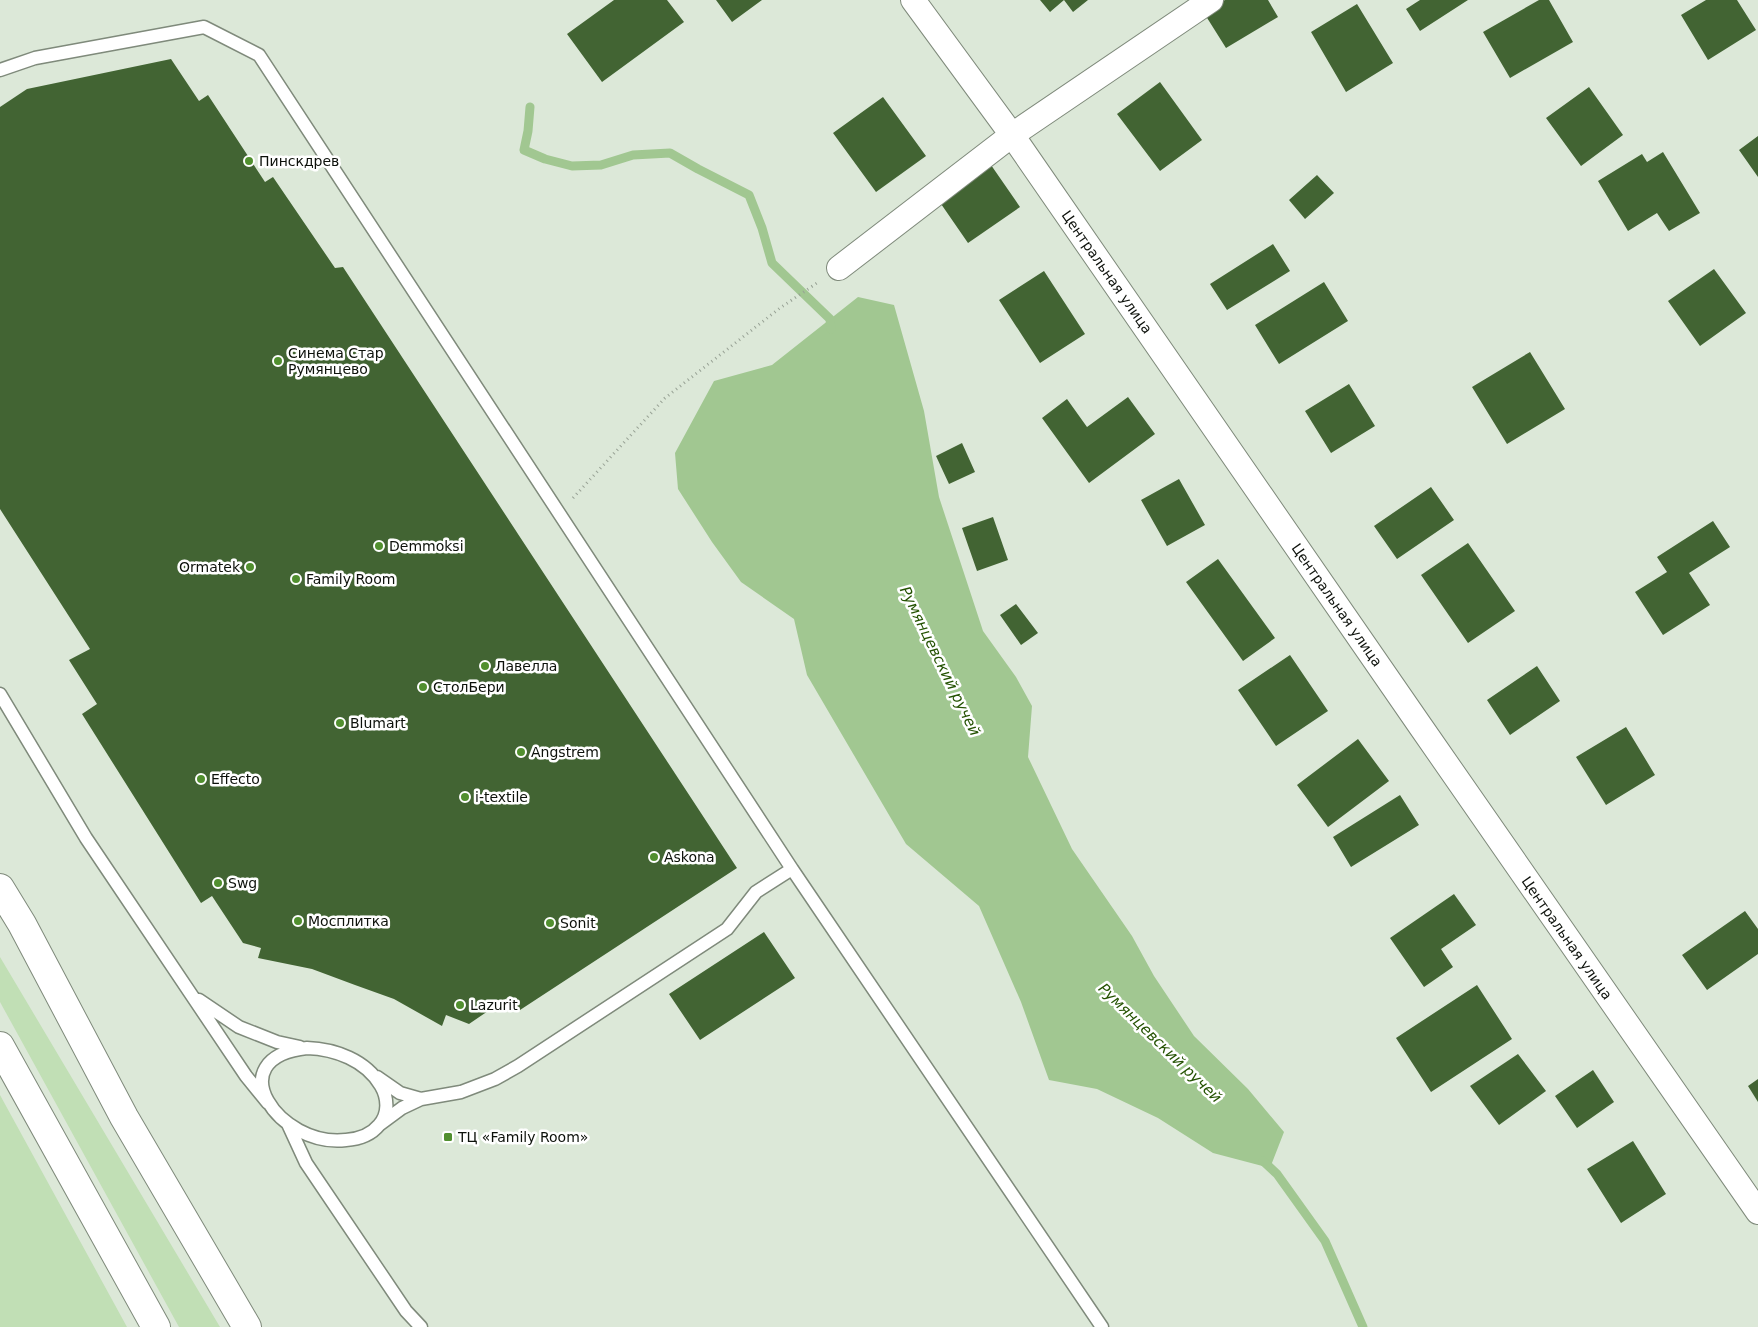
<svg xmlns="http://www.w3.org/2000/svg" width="1758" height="1327" font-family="'DejaVu Sans',sans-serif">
	<rect width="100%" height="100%" fill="#dce8d8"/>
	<path fill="#c1dfb5" d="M0,957L220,1327H179L0,1002Z
		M0,1095L127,1327H0Z"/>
	<path fill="#a1c791" d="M858,297L894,305L924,411L939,497L983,631L1016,677L1032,706L1028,757L1072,849L1132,936L1154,976L1194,1036L1248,1089L1284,1132L1270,1168L1213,1153L1158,1118L1097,1089L1049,1080L1021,1002L979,906L906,844L807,675L794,619L741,582L712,542L678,489L675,453L714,381L772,365Z"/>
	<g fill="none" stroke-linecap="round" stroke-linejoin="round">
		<path stroke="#a1c791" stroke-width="9" d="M530,107L528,131L524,150L545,159L572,166L601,165L633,155L670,153L698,169L749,195L762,228L772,263L830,319L831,329
			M1263,1161L1277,1174L1325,1241L1363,1327"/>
	</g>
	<path fill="#426433" d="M614,0H667L684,22L602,82L567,34Z
		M716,0H762L732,22Z
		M1040,0H1088L1073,12L1064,0L1050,12Z
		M1225,0H1268L1278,17L1226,48L1204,13Z
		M1420,0H1468L1420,31L1406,9Z
		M1539,0H1549L1573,42L1510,78L1483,32Z
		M1706,0H1737L1756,30L1708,60L1681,15Z
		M1357,4L1393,63L1346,92L1311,32Z
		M171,59L199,101L208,95L265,182L273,177L335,268L343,267L737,868L520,1010L510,996L469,1024L446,1015L442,1026L394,999L355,985L312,969L258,958L261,948L243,943L212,896L201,903L82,714L97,704L69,660L90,649L0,509V107L27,89Z
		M1160,82L1202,140L1160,171L1117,114Z
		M1589,87L1623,135L1581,166L1546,118Z
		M883,97L926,156L876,192L833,133Z
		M1758,136V177L1739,150Z
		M1663,152L1700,213L1669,231L1657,213L1628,231L1598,181L1642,154L1647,162Z
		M991,165L1020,207L968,243L939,201Z
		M1317,175L1334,193L1305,219L1289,200Z
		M1273,244L1290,271L1227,310L1210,284Z
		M1714,269L1746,313L1700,346L1668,301Z
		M1044,271L1085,334L1040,363L999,300Z
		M1324,282L1348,321L1279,364L1255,325Z
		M1530,352L1565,409L1507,444L1472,387Z
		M1349,384L1375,426L1331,453L1305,411Z
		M1128,397L1155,434L1089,483L1042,418L1067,399L1087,427Z
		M962,443L975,472L949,484L936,456Z
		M1179,479L1205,525L1167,546L1141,500Z
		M1431,487L1454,520L1397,559L1374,526Z
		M993,517L1008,560L977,571L962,528Z
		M1713,521L1730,547L1689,573L1710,605L1663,635L1635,592L1667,572L1657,557Z
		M1468,543L1515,611L1468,643L1421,575Z
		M1218,559L1275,638L1243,661L1186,582Z
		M1016,604L1038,633L1021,645L1000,615Z
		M1290,655L1328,711L1276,746L1238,690Z
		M1537,666L1560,701L1510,735L1487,700Z
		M1626,727L1655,775L1606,805L1576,757Z
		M1358,739L1389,781L1328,827L1297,785Z
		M1400,795L1419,825L1351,867L1333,837Z
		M1454,894L1476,925L1441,949L1453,967L1424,987L1390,938Z
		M1745,911L1758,929V954L1707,990L1682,955Z
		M764,932L795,978L700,1040L669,994Z
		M1477,985L1512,1039L1431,1092L1396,1038Z
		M1518,1054L1546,1091L1499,1125L1470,1086Z
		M1593,1070L1614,1102L1577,1128L1555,1096Z
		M1758,1079V1102L1748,1086Z
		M1633,1141L1666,1194L1621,1223L1587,1169Z"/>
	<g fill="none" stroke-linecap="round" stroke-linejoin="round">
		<defs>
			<path id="service" d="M0,70L35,58L204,27L259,55L792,869L756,892L727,929L518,1066L495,1079L461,1092L421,1099L402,1108L379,1125
				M0,694L86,838L246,1076L268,1103
				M792,869L1102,1327
				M199,1000L239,1027L277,1042L300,1047
				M307,1048C335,1049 366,1060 381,1086C388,1098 389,1114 379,1125C371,1135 359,1139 346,1140C279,1148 217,1058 307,1048Z
				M377,1077L400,1093L421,1099
				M288,1124L306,1163L406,1311L421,1327"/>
			<path id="minor" d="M913,0L1012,135L1421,727L1758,1212
				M839,268L1012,135L1211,0"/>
			<path id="secondary" d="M0,888L22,924L124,1117L247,1327
				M0,1046L156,1327"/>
		</defs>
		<use href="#service" stroke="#7f8a7b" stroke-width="15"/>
		<use href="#minor" stroke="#7f8a7b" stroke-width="26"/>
		<use href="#secondary" stroke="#7f8a7b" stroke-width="30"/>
		<path stroke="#98a295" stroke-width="3" stroke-dasharray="1 4" stroke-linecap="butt" d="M573,498L665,398L780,308L817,283"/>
		<use href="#service" stroke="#fff" stroke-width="12"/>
		<use href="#minor" stroke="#fff" stroke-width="24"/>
		<use href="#secondary" stroke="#fff" stroke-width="28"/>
	</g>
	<g fill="#518f2f" stroke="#fff" stroke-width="2">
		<circle cx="249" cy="161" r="5"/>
		<circle cx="278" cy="361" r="5"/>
		<circle cx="379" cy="546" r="5"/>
		<circle cx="250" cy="567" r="5"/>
		<circle cx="296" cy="579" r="5"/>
		<circle cx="485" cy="666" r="5"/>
		<circle cx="423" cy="687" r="5"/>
		<circle cx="340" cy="723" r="5"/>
		<circle cx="521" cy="752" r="5"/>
		<circle cx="201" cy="779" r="5"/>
		<circle cx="465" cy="797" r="5"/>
		<circle cx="654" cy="857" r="5"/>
		<circle cx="218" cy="883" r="5"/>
		<circle cx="298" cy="921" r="5"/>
		<circle cx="550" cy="923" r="5"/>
		<circle cx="460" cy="1005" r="5"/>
		<rect x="443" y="1132" width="10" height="10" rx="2.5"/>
	</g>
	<g text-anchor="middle" stroke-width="5" stroke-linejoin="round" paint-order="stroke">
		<g font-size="14" fill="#0d110b" stroke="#fff" text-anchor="start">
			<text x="259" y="166">Пинскдрев</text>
			<text x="288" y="358">Синема Стар<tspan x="288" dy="16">Румянцево</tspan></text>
			<text x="389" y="551">Demmoksi</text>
			<text x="240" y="572" text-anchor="end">Ormatek</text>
			<text x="306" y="584">Family Room</text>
			<text x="495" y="671">Лавелла</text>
			<text x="433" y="692">СтолБери</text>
			<text x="350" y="728">Blumart</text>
			<text x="531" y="757">Angstrem</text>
			<text x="211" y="784">Effecto</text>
			<text x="475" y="802">i-textile</text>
			<text x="664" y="862">Askona</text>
			<text x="228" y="888">Swg</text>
			<text x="308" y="926">Мосплитка</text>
			<text x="560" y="928">Sonit</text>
			<text x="470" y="1010">Lazurit</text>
			<text x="458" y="1142">ТЦ «Family Room»</text>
		</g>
		<g font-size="14" fill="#0d110b" stroke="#fff">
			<text transform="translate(1107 272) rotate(55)" y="5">Центральная улица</text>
			<text transform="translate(1337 605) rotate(55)" y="5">Центральная улица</text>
			<text transform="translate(1567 938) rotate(55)" y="5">Центральная улица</text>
		</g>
		<g font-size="15" font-style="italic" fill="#255303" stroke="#fff">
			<text transform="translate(940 661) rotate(64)" y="5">Румянцевский ручей</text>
			<text transform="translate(1160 1043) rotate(44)" y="5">Румянцевский ручей</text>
		</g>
	</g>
</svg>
